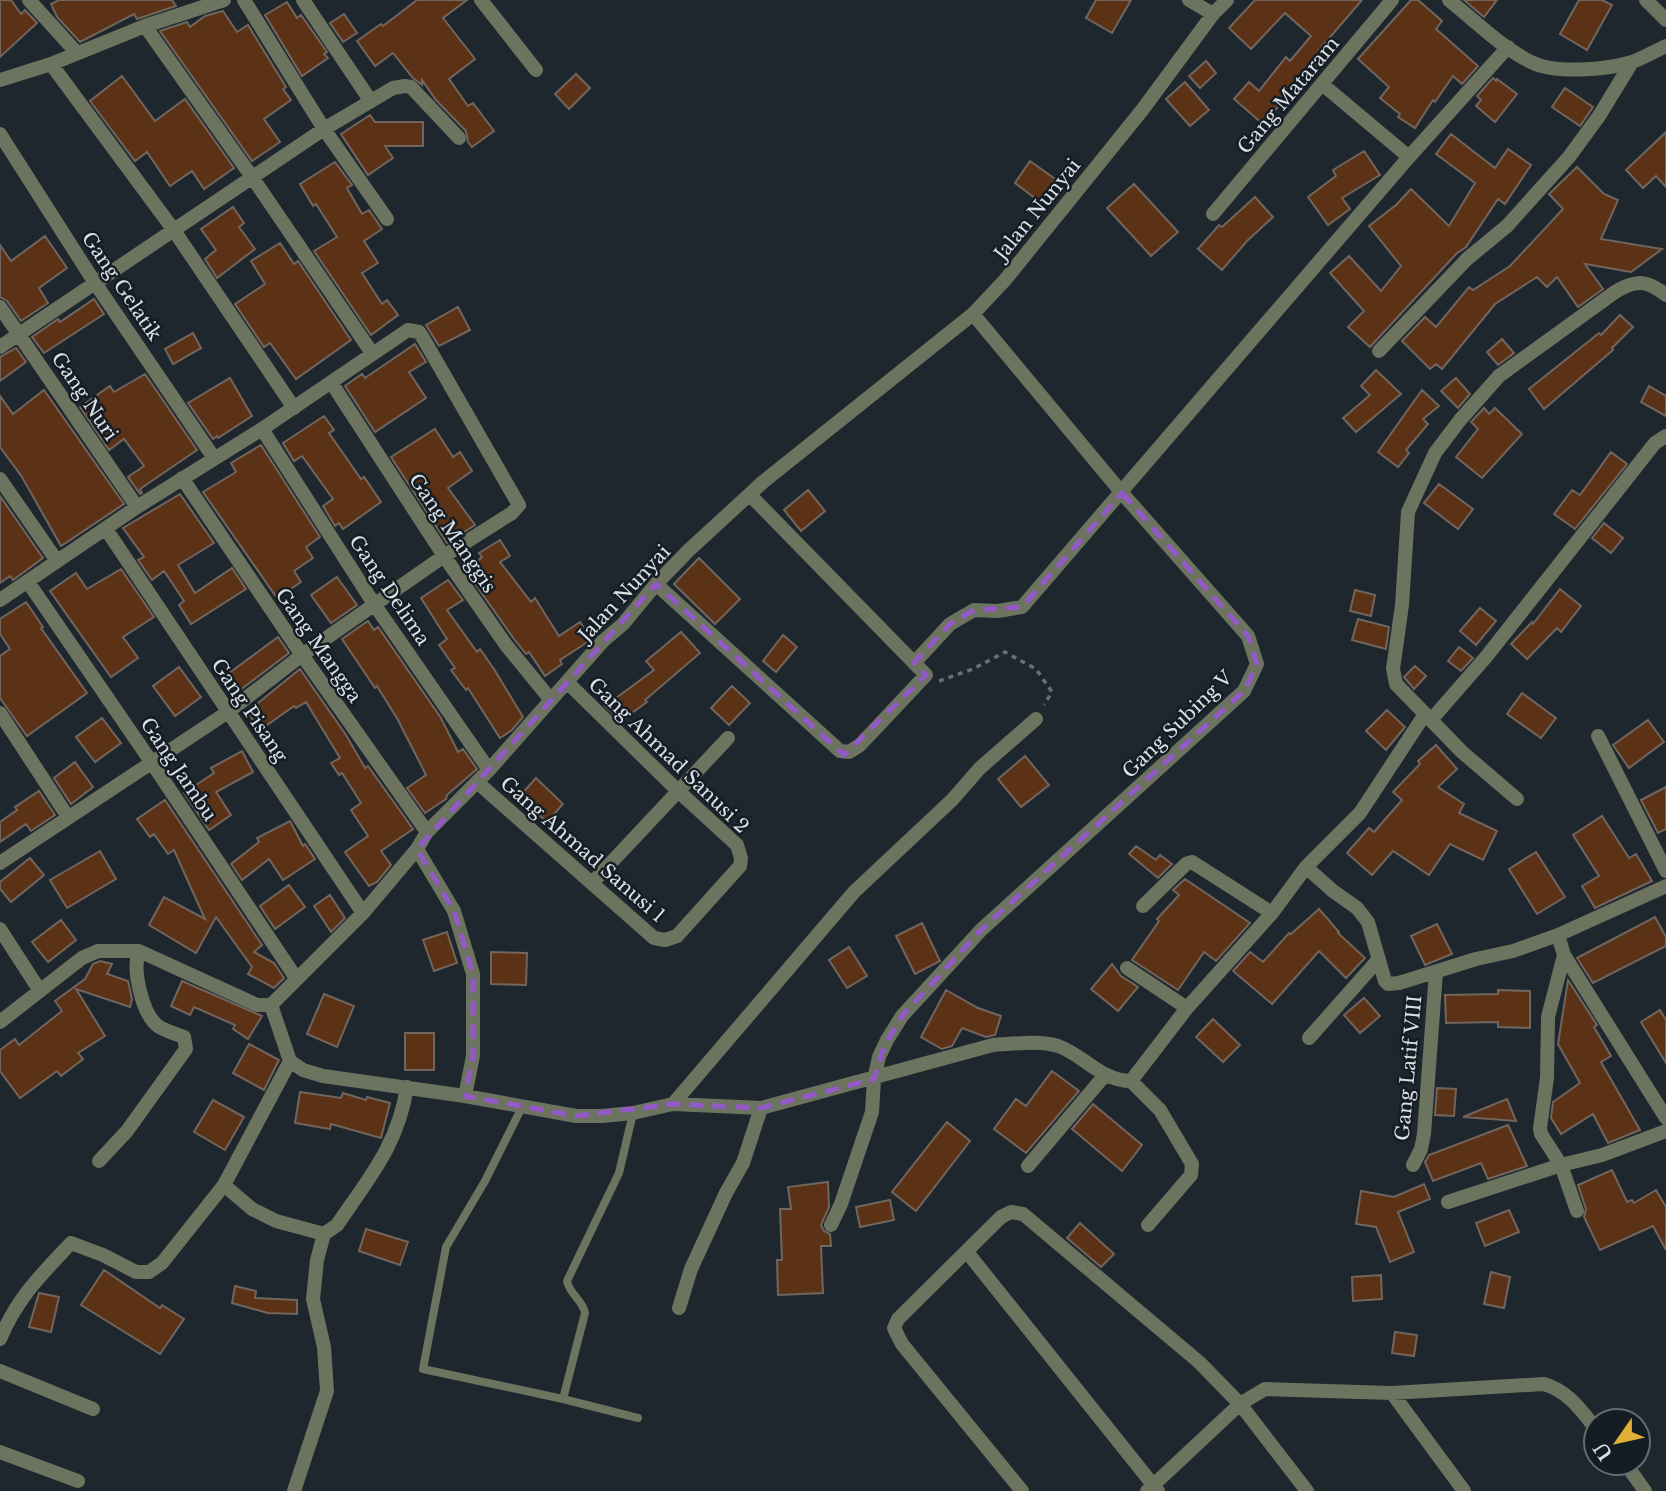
<svg xmlns="http://www.w3.org/2000/svg" width="1666" height="1491" font-family="'Libre Baskerville',serif">
	<rect width="100%" height="100%" fill="#1e272e"/>
	<path fill="#5b3216" stroke="#71655e" stroke-width="2" d="M0,0H11L21,14L25,10L37,23L0,57Z
		M59,0H172L176,6L137,19L134,14L80,42L57,17L51,4Z
		M417,0H467L443,18L475,59L449,79L468,106L473,103L494,131L472,147L468,142L466,131L436,100L422,80V85L413,78L393,53L375,66L357,41L381,24L383,26Z
		M1096,0H1131L1112,33L1086,18Z
		M1255,0H1362L1319,50L1326,56L1312,72L1310,70L1263,124L1234,99L1249,82L1259,91L1286,57L1290,61L1311,36L1285,13L1251,49L1229,28Z
		M1411,0H1418L1442,21L1436,29L1478,66L1462,84L1453,76L1435,102L1433,100L1415,128L1398,117L1400,114L1380,98L1389,87L1358,59Z
		M1464,0H1497L1484,17Z
		M1579,0H1602L1612,5L1587,50L1560,34Z
		M287,2L297,18L301,15L327,52L324,54L328,58L302,76L265,15Z
		M223,11L237,32L248,25L286,87L283,89L291,100L264,119L280,142L252,161L160,31L187,22L190,27L205,16Z
		M344,14L357,33L343,42L330,23Z
		M1206,61L1216,73L1200,88L1189,76Z
		M576,74L590,88L569,109L555,94Z
		M122,76L155,121L185,99L234,168L204,189L192,171L170,186L147,152L135,161L90,101Z
		M1493,78L1496,81L1497,79L1517,94L1495,122L1476,106L1481,100L1477,96Z
		M1185,82L1209,110L1190,126L1166,99Z
		M1565,88L1593,107L1580,126L1552,107Z
		M370,115L375,122H423V146H385L393,158L368,175L341,134Z
		M1666,132V187L1656,176L1643,188L1626,170Z
		M1451,134L1495,168L1508,149L1531,165L1505,204L1498,199L1466,247L1457,253L1370,347L1348,327L1364,311L1330,273L1349,256L1381,291L1401,266L1369,226L1396,205L1411,189L1449,226L1475,183L1436,154Z
		M1364,151L1380,175L1342,198L1350,209L1328,225L1308,197L1336,176L1333,170Z
		M1030,161L1055,179L1039,201L1015,183Z
		M335,162L352,185L347,188L362,214L369,210L382,229L364,241L378,263L362,273L382,304L387,300L398,315L371,335L314,251L337,237L316,204L313,206L300,184Z
		M1577,167L1604,194L1618,200L1601,239L1662,249L1631,272L1585,264L1603,289L1578,307L1557,277L1547,287L1537,277L1495,304L1442,369L1436,364L1430,369L1402,341L1425,317L1436,327L1469,287L1473,290L1510,266L1563,209L1549,194Z
		M1134,184L1178,232L1151,256L1107,208Z
		M1255,197L1273,217L1247,241L1222,270L1198,249L1219,225L1222,227Z
		M233,207L244,223L239,227L255,249L217,278L205,259L216,250L201,229Z
		M45,236L67,268L39,288L48,303L21,321L7,301L0,297V245L11,261Z
		M280,243L294,264L298,261L351,340L296,379L270,343L264,347L235,304L265,284L251,261Z
		M94,299L104,314L44,353L32,337L58,319L60,322Z
		M458,307L470,330L439,346L426,325Z
		M1620,315L1633,327L1612,348L1613,350L1544,409L1529,389L1599,333L1601,335Z
		M193,333L201,348L173,364L165,349Z
		M1502,339L1514,353L1498,365L1487,352Z
		M415,344L426,362L409,372L426,398L375,432L345,386L362,374L365,378Z
		M16,348L26,362L0,381V357Z
		M1376,370L1401,394L1356,432L1343,418L1370,395L1361,386Z
		M145,374L197,450L140,489L142,493L140,494L128,477L144,466L124,439L109,450L80,407L110,386L114,392Z
		M230,378L252,416L218,438L217,436L213,439L188,403Z
		M1456,378L1470,394L1458,408L1441,391Z
		M1649,386L1666,396V416L1641,402Z
		M44,390L124,504L61,546L22,477L0,447V396L13,414Z
		M1422,390L1439,406L1423,419L1428,424L1406,450L1409,453L1398,467L1378,452Z
		M1484,408L1489,414L1495,408L1522,434L1482,478L1456,457L1478,429L1471,422Z
		M324,416L334,430L329,433L361,479L364,477L381,502L343,529L339,523L335,526L323,506L333,499L302,456L294,461L283,443Z
		M435,429L453,457L460,452L472,471L448,488L475,525L447,543L391,457Z
		M261,445L320,537L306,547L313,558L294,571L301,582L277,598L203,492L236,472L231,463Z
		M1611,452L1627,464L1575,529L1554,514L1572,490L1580,495Z
		M1439,484L1473,509L1458,529L1424,503Z
		M808,490L825,511L801,531L784,510Z
		M180,494L214,543L178,565L195,593L232,568L246,589L191,624L179,605L184,601L164,571L152,580L138,560L144,557L123,528Z
		M0,496L43,558L13,580L10,576L0,583Z
		M1604,523L1623,538L1611,553L1592,538Z
		M500,540L510,556L500,562L531,602L535,598L559,636L580,622L592,639L560,660L562,664L545,676L529,652L526,654L514,639L466,571L482,557L479,553Z
		M699,558L740,599L715,624L674,584Z
		M121,569L154,617L123,637L138,658L111,677L50,591L76,573L87,589Z
		M337,577L357,605L331,623L311,595Z
		M448,580L463,600L447,610L477,652L480,649L494,669L523,717L512,730L500,738L468,688L466,690L451,670L455,668L439,645L447,639L421,598Z
		M1560,589L1581,606L1561,632L1557,628L1527,659L1511,644L1532,622L1533,624Z
		M1355,590L1375,595L1371,616L1350,611Z
		M26,602L43,627L41,628L87,693L27,736L0,698V656L10,649L0,634V619Z
		M1480,608L1496,621L1476,645L1460,631Z
		M1358,619L1389,627L1386,649L1352,640Z
		M368,621L374,630L378,627L441,718L458,752L463,749L477,769L447,795L446,799L425,813L407,788L426,775L398,720L377,686L375,688L342,639Z
		M681,632L700,653L645,700L647,702L621,721L605,706L654,670L646,661Z
		M783,635L797,647L776,672L763,661Z
		M278,637L289,653L236,693L225,676Z
		M1459,647L1473,658L1461,671L1448,661Z
		M1415,666L1426,676L1414,689L1404,677Z
		M179,667L201,697L175,716L153,686Z
		M300,669L346,735L365,768L368,766L413,829L381,851L391,865L377,882L369,886L345,852L368,836L351,810L361,803L342,773L339,775L331,763L340,758L306,702L296,708L294,706L260,730L247,712Z
		M732,686L750,703L729,725L711,708Z
		M1522,693L1556,718L1541,738L1507,714Z
		M1387,710L1405,727L1386,750L1366,731Z
		M102,718L121,743L95,762L76,737Z
		M1648,720L1664,742L1629,768L1613,745Z
		M1436,745L1457,769L1438,787L1464,804L1459,813L1497,831L1483,860L1450,844L1429,875L1393,851L1372,875L1347,853L1369,828L1374,832L1402,800L1393,792L1420,764L1418,761Z
		M242,751L253,772L216,792L231,815L209,830L184,793L214,773L211,768Z
		M1025,756L1049,785L1021,807L998,779Z
		M75,762L93,787L71,804L54,778Z
		M536,778L563,804L547,822L519,797Z
		M1666,787V829L1658,833L1641,800Z
		M39,791L55,815L31,831L26,824L0,842V822L17,810L15,807Z
		M165,800L262,945L254,952L274,963L284,978L274,988L248,974L252,967L216,917L196,953L149,925L164,897L205,919L174,850L168,854L154,834L150,837L137,819Z
		M1602,816L1629,858L1636,854L1652,881L1595,908L1582,886L1599,876L1573,835Z
		M290,821L303,846L305,844L315,859L283,880L269,859L242,880L231,864L259,842L257,838Z
		M1136,846L1156,860L1160,855L1172,864L1158,878L1129,854Z
		M100,851L116,879L67,908L50,880Z
		M1536,852L1565,897L1537,914L1509,869Z
		M30,858L44,875L11,902L0,889V882Z
		M1185,879L1250,923L1216,961L1204,952L1178,990L1132,960L1159,921L1157,919L1179,895L1173,890Z
		M289,885L305,907L275,929L260,906Z
		M330,895L345,918L331,932L314,906Z
		M1319,909L1339,932L1338,933L1365,958L1346,978L1319,951L1272,1004L1233,971L1250,952L1263,962L1289,933L1291,934Z
		M1655,917L1666,937V946L1593,983L1577,958Z
		M61,920L76,940L48,962L32,942Z
		M922,923L940,961L915,974L896,936Z
		M1437,924L1452,954L1425,965L1411,936Z
		M447,932L457,963L434,971L423,940Z
		M849,947L867,976L847,988L829,960Z
		M491,952L527,953L526,985L491,984Z
		M100,961L112,964L107,974L128,981L132,999L130,1007L76,989L105,1036L78,1053L83,1059L61,1076L57,1071L20,1098L0,1071V1050L15,1039L19,1045L62,1011L55,1001L85,979L93,964Z
		M1112,964L1121,976L1138,987L1118,1011L1091,989Z
		M1568,980L1597,1025L1594,1027L1611,1056L1601,1062L1640,1130L1608,1143L1593,1114L1561,1134L1551,1118L1553,1102L1580,1083L1558,1044Z
		M182,981L262,1016L248,1039L233,1029L235,1025L194,1007L190,1015L171,1006Z
		M946,990L978,1008L1001,1016L995,1035L986,1037L962,1028L952,1046L942,1049L921,1037Z
		M1498,990L1530,991V1028L1498,1027V1022L1446,1023L1445,995L1498,994Z
		M324,994L354,1006L337,1047L307,1034Z
		M1364,998L1380,1016L1360,1033L1344,1015Z
		M1660,1010L1666,1020V1063L1641,1022Z
		M1213,1019L1240,1045L1223,1062L1196,1037Z
		M405,1033H434V1070H405Z
		M249,1044L279,1060L264,1090L233,1073Z
		M1052,1071L1079,1091L1026,1153L994,1129L1016,1099L1026,1106Z
		M1437,1088L1456,1089L1454,1116L1435,1115Z
		M300,1092L341,1098L343,1093L366,1100L367,1097L390,1103L381,1138L331,1124L330,1129L295,1123Z
		M1507,1099L1516,1121L1463,1117Z
		M213,1100L244,1117L225,1150L194,1132Z
		M1093,1104L1142,1145L1122,1171L1072,1129Z
		M947,1122L970,1141L916,1211L892,1192Z
		M1508,1125L1527,1166L1488,1179L1481,1163L1433,1181L1425,1162L1429,1155Z
		M1612,1170L1627,1202L1632,1200L1634,1203L1656,1190L1666,1207V1250L1653,1226L1600,1250L1584,1217L1586,1209L1578,1185Z
		M828,1182L829,1207L821,1225L824,1231L830,1234L831,1246H821L823,1293L778,1295L777,1260H782L780,1209H791L788,1187Z
		M1424,1184L1430,1199L1398,1212L1414,1252L1390,1262L1376,1227L1356,1224L1361,1191L1394,1197Z
		M890,1200L894,1220L860,1227L856,1207Z
		M1509,1210L1519,1232L1485,1246L1476,1223Z
		M1080,1223L1114,1254L1101,1267L1067,1238Z
		M366,1229L408,1242L400,1265L359,1251Z
		M104,1270L160,1308L162,1305L184,1319L160,1354L81,1305Z
		M1491,1272L1510,1277L1504,1308L1484,1304Z
		M1381,1275L1382,1299L1353,1301L1352,1277Z
		M235,1286L256,1291L255,1298L297,1300V1314L268,1313L232,1303Z
		M39,1293L59,1297L51,1332L29,1327Z
		M1395,1332L1417,1335L1414,1356L1392,1353Z"/>
	<g fill="none" stroke-linecap="round" stroke-linejoin="round">
		<path stroke="#687076" stroke-width="3.5" stroke-dasharray="5 5" stroke-linecap="butt" d="M939,681L973,669L1005,652L1036,669L1052,692L1044,705"/>
		<path stroke="#6c7460" stroke-width="8" d="M522,1107L485,1181L446,1247L423,1369L563,1399L585,1313C583,1300 569,1294 567,1281L619,1173L633,1113
			M563,1399L638,1418"/>
		<path stroke="#6c7460" stroke-width="14" d="M29,0L77,53
			M244,0L324,129L387,219
			M303,0L370,100
			M481,0L536,70
			M1189,0L1213,14
			M1449,0C1475,21 1501,47 1531,62C1554,74 1607,70 1632,62C1643,58 1655,51 1666,46
			M1646,0L1666,20
			M145,26L252,177L372,353
			M51,64L173,229L294,408
			M0,80L51,64L145,26L224,0
			M1322,84L1409,157
			M0,134L95,283L214,458
			M1213,214L1392,0
			M0,307L137,507
			M0,347L324,129L393,88L405,86L411,87L459,138
			M1379,351L1467,259L1507,226L1569,157L1599,116L1632,62
			M331,382L444,556L506,645L551,700
			M262,429L374,604L489,770
			M182,478L302,655L427,832
			M0,479L57,561
			M106,529L363,913
			M28,582L152,763L296,978
			M656,584L840,751L849,752L860,745L926,675L750,495
			M0,600L137,507L262,429L408,330L419,332L423,338L519,505L512,513L444,556L302,655L228,712L0,863
			M914,663L950,624L974,610L998,611L1022,607L1409,157L1508,47
			M0,713L68,817
			M1431,720L1486,657L1655,443L1666,436
			M1598,736L1666,871
			M477,782L654,938L665,940L677,936L740,866L741,858L737,845L677,790L567,682
			M1517,799L1462,752L1396,684L1393,669L1402,605L1408,512L1435,453L1460,420L1499,376L1615,292C1636,279 1647,280 1666,295
			M417,849L454,911L473,974V1056L465,1096
			M1306,867L1333,891L1357,908L1368,922L1385,981L1388,984L1399,983L1476,959L1513,951L1558,935L1666,886
			M592,883L728,738
			M1143,906L1186,864L1192,862L1272,913
			M0,929L40,991
			M1558,935L1564,955L1666,1118
			M1564,955L1548,1017L1547,1078L1540,1128L1541,1134L1561,1165L1577,1211
			M1127,968L1187,1008
			M271,1005L290,1061
			M0,1022L82,958L98,951H139L257,1005H271L363,913L417,849L427,832L489,770L603,641L623,624L656,584L689,550L763,482L973,314L1005,280L1143,109L1213,14L1227,0
			M1309,1038L1379,959
			M290,1061L303,1070L323,1076L465,1096L576,1116H602L633,1113L673,1104L761,1108L993,1045C1013,1044 1039,1040 1058,1046C1084,1055 1101,1081 1131,1081L1187,1008L1272,913L1306,867L1360,813L1425,714
			M1131,1081L1160,1110L1192,1164L1191,1175L1148,1225
			M673,1104L854,892L952,800L980,768L1036,719
			M99,1161L127,1131L186,1049L184,1037C176,1034 165,1031 158,1026C142,1014 132,969 139,951
			M1413,1165L1421,1149L1424,1134L1436,972
			M1028,1166L1105,1075
			M224,1185L252,1209L276,1221L324,1234L337,1225C369,1178 398,1145 407,1087
			M1448,1202L1561,1165L1602,1155L1666,1131
			M831,1225L841,1204L872,1112L874,1079L879,1057L887,1040L902,1016L981,930L1244,691L1257,664L1248,636L1122,493L973,314
			M967,1252L1158,1491
			M679,1308L691,1269L726,1193L743,1163L761,1108
			M0,1339C18,1297 40,1276 71,1243L103,1255L136,1272H149L162,1263L224,1185L290,1061
			M0,1371L93,1409
			M1392,1393L1464,1491
			M0,1452L78,1481
			M1625,1463L1645,1491
			M294,1491L327,1391L324,1347L313,1299L317,1260L324,1234
			M1022,1491L902,1344L894,1328L898,1319L1001,1217L1011,1212L1023,1214L1199,1362L1240,1404L1307,1491
			M1147,1491L1240,1404L1265,1389L1392,1393L1544,1384C1568,1391 1581,1410 1596,1429"/>
	</g>
	<path fill="none" stroke="#9359c8" stroke-width="5" stroke-dasharray="14 9" stroke-linejoin="round" d="M1122,493L1248,636L1257,664L1244,691L981,930L902,1016L884,1047L874,1079L761,1108L673,1104L576,1116L465,1096L473,1056V974L454,911L417,849L656,584L844,755L926,675L914,663L950,624L974,610L1022,607Z"/>
	<g text-anchor="middle" stroke-width="5" stroke-linejoin="round" paint-order="stroke">
		<g font-size="19" fill="#dae0e5" stroke="#151d24">
			<text transform="translate(1288 95) rotate(-50)" y="7">Gang Mataram</text>
			<text transform="translate(1037 209) rotate(-51)" y="7">Jalan Nunyai</text>
			<text transform="translate(122 286) rotate(56)" y="7">Gang Gelatik</text>
			<text transform="translate(85 396) rotate(56)" y="7">Gang Nuri</text>
			<text transform="translate(453 533) rotate(56)" y="7">Gang Manggis</text>
			<text transform="translate(390 590) rotate(56)" y="7">Gang Delima</text>
			<text transform="translate(624 593) rotate(-47)" y="7">Jalan Nunyai</text>
			<text transform="translate(319 645) rotate(55)" y="7">Gang Mangga</text>
			<text transform="translate(250 710) rotate(56)" y="7">Gang Pisang</text>
			<text transform="translate(1177 724) rotate(-44)" y="7">Gang Subing V</text>
			<text transform="translate(669 755) rotate(44)" y="7">Gang Ahmad Sanusi 2</text>
			<text transform="translate(179 769) rotate(56)" y="7">Gang Jambu</text>
			<text transform="translate(583 849) rotate(41)" y="7">Gang Ahmad Sanusi 1</text>
			<text transform="translate(1408 1068) rotate(-85)" y="7">Gang Latif VIII</text>
		</g>
	</g>
	<g transform="translate(1617 1442) rotate(236)"><circle r="33" fill="#151d24" stroke="#646b71" stroke-width="2"/>
	<path d="M0-5L12 26L0 18L-12 26Z" fill="#dfb034"/>
	<text y="-10" font-size="19" font-weight="bold" text-anchor="middle" fill="#dae0e5">U</text>
	</g>
</svg>
